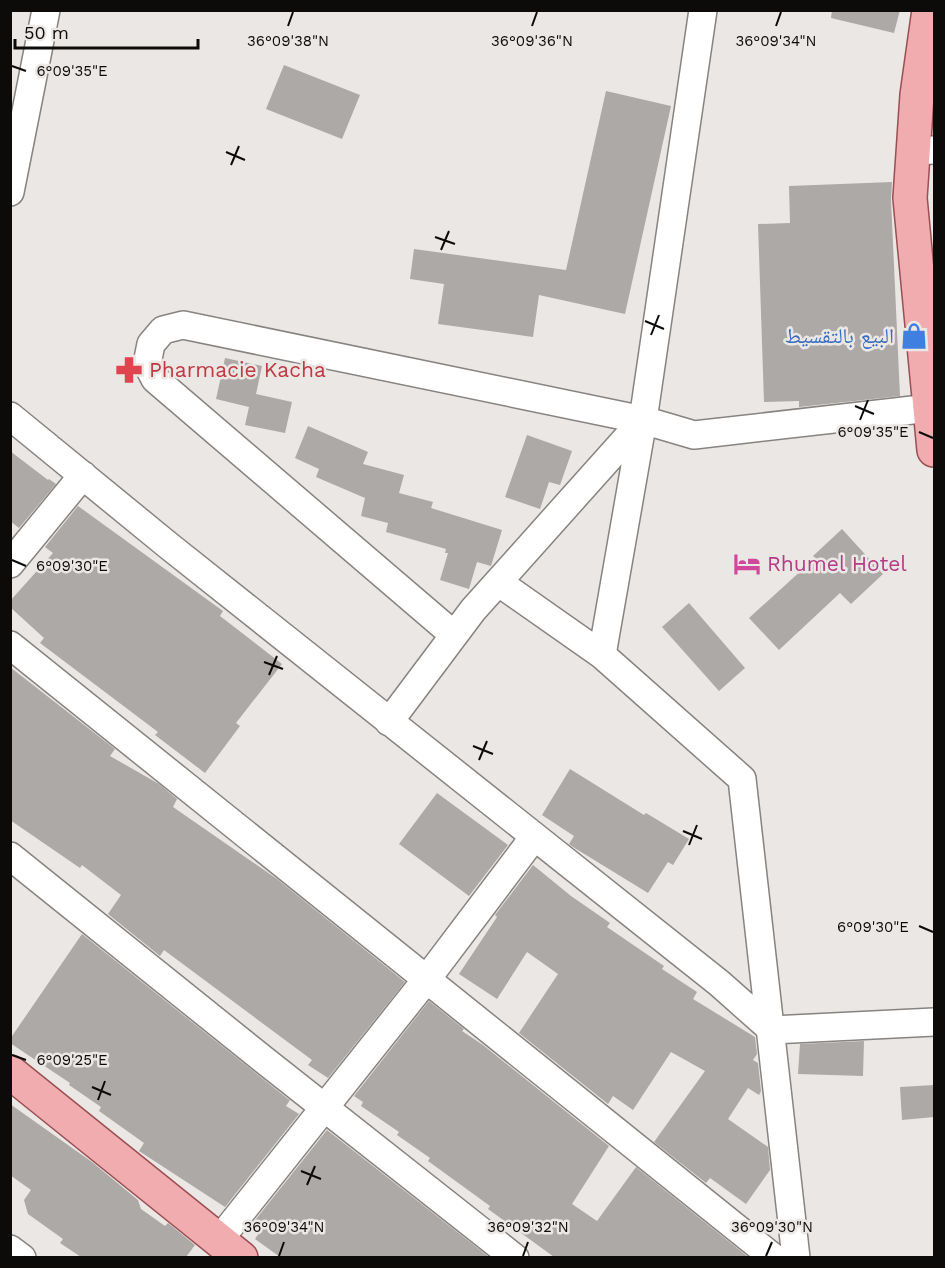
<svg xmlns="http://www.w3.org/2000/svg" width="945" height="1268" font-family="'Work Sans','Noto Naskh Arabic',sans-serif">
	<rect width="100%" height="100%" fill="#ebe7e4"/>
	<path fill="#aca9a6" d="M832,10H900L894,33L831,18Z
		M284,65L360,95L342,139L266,109Z
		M606,91L671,106L625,314L539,295L533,337L438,324L444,284L410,279L414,249L566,270Z
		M892,182L891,200L900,396L799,407V401L764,402L758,224L790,223L789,186Z
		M225,358L262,366L256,394L292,402L285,433L245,425L249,407L216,399Z
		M308,426L368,452L363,464L404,475L399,493L433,502L431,508L502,530L491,566L477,562L469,589L440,580L448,553H445L446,549L386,532L388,523L361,516L365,498L316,477L319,469L295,458Z
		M527,435L572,451L560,485L549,482L540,509L505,497Z
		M10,451L48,480L49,479L56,484L19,528L10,521Z
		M78,506L223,611L220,616L282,664L236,723L240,726L205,773L155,735L158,732L40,643L44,638L10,607V601L53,553L45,547Z
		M842,529L883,574L851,604L840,593L779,650L749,618L815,558L813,556Z
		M689,603L745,668L719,691L662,627Z
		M10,667L115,749L110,756L159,784L177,799L173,807L277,879L405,982L328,1078L308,1065L312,1060L164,950L160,956L108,914L121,895L82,865L80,868L10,820Z
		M570,769L644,815L646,813L689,839L673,865L668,862L648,893L573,847L569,844L574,836L542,815Z
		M437,793L508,845L469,896L399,844Z
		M533,865L571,896L610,923L607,927L664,966L662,969L697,992L693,999L755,1037L757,1054L753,1060L758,1063L761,1091L759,1095L748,1088L728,1119L768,1147L770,1170L746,1204L710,1178L706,1183L654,1142L705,1071L671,1052L633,1110L613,1096L608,1104L519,1033L558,974L527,952L497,999L459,974L497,917L495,915Z
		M82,934L288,1099L290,1100L286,1106L299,1114L225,1207L139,1151L144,1143L99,1111L101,1107L69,1085L70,1083L10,1043V1039Z
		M429,1001L464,1029L462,1031L483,1045L609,1146L572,1204L597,1221L636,1167L748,1257H554L488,1209L490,1206L428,1161L430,1158L397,1135L399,1132L361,1106L363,1102L354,1096Z
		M864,1041L863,1076L798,1074L800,1044Z
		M934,1085V1117L902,1120L900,1087Z
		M10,1104L92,1162L138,1200L141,1209L165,1226L168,1223L195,1245L186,1257H81L60,1243L63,1239L28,1214L24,1200L31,1190L10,1175Z
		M327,1130L489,1257H280L255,1239L261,1230L252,1224Z"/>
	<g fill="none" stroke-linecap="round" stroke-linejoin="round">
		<defs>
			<path id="minor" d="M913,151L934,150
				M10,192L46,10
				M10,416L169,546L719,983L772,1030L934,1022
				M10,564L83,475
				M498,582L602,655L643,420
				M454,635L155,379L147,364L151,344L163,330L183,325L643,420L694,435L930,408
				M10,645L774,1258
				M602,655L742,779L796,1258
				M389,722L473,610L643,420L703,10
				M10,856L264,1060L515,1258
				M219,1240L426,980L534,837
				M10,1249L22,1258"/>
			<path id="major" d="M929,10L917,95L910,198L934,450
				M10,1072L241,1258"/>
		</defs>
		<use href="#minor" stroke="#878380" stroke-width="30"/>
		<use href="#major" stroke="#9a4f53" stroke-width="36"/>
		<use href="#minor" stroke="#fff" stroke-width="27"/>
		<use href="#major" stroke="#f0acaf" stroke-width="33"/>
	</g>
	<path fill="none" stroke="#0c0b0a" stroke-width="2" d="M288,26L293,12M532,26L537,12M776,26L781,12M12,66L26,71M226,152L245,160M231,165L239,146M435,237L455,244M441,250L449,231M645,321L664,329M651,335L659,315M855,406L874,414M860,420L868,400M919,432L933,438M12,560L26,566M264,662L283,669M269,675L277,656M473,746L493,754M479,760L487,741M683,831L702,839M689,845L697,825M919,926L933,932M12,1055L26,1060M92,1087L111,1095M98,1100L105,1081M301,1171L321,1179M307,1185L315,1166M279,1256L284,1242M523,1256L528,1242M766,1256L772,1242"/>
	<defs>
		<symbol id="shop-bare" viewBox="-9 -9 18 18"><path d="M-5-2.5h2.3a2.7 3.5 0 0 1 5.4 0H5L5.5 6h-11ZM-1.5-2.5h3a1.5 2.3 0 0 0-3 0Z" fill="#3f7fe0" stroke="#ebe7e4" stroke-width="2.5" paint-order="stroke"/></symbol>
		<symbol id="pharmacy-bare" viewBox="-9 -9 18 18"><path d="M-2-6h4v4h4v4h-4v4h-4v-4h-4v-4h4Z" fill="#e0444e" stroke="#ebe7e4" stroke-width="2.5" paint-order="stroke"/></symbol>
		<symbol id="hotel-bare" viewBox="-9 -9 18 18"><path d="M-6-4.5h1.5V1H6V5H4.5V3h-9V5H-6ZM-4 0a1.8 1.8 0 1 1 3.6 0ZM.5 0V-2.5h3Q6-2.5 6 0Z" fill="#d1479c" stroke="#ebe7e4" stroke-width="2.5" paint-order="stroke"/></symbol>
	</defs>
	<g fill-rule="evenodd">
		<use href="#shop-bare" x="895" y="317" width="38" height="38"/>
		<use href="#pharmacy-bare" x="110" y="351" width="38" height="38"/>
		<use href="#hotel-bare" x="728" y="545" width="38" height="38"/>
	</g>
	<g text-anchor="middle" stroke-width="5" stroke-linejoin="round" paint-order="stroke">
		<g font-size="21" fill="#366cbe" stroke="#ebe7e4" text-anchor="end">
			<text x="894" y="343">البيع بالتقسيط</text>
		</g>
		<g font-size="21" fill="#be3a42" stroke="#ebe7e4" text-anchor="start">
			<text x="149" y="377">Pharmacie Kacha</text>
		</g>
		<g font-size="21" fill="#b23c85" stroke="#ebe7e4" text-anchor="start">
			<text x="767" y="571">Rhumel Hotel</text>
		</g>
	</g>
	<g font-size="15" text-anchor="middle" fill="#0c0b0a" stroke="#ebe7e4" stroke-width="5" stroke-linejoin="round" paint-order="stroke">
		<text x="532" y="46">36°09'36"N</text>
		<text x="776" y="46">36°09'34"N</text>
		<text x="288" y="46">36°09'38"N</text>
		<text x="72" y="76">6°09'35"E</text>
		<text x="873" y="437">6°09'35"E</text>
		<text x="72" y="571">6°09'30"E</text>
		<text x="873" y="932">6°09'30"E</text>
		<text x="72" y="1065">6°09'25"E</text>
		<text x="284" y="1232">36°09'34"N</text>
		<text x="528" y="1232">36°09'32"N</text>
		<text x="772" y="1232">36°09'30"N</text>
	</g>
	<rect width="945" height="1268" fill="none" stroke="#0c0b0a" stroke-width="24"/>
	<path d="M15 39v9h183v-9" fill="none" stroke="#0c0b0a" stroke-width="3"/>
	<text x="24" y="39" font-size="18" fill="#0c0b0a" stroke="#ebe7e4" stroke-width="4.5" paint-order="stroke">50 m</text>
</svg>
